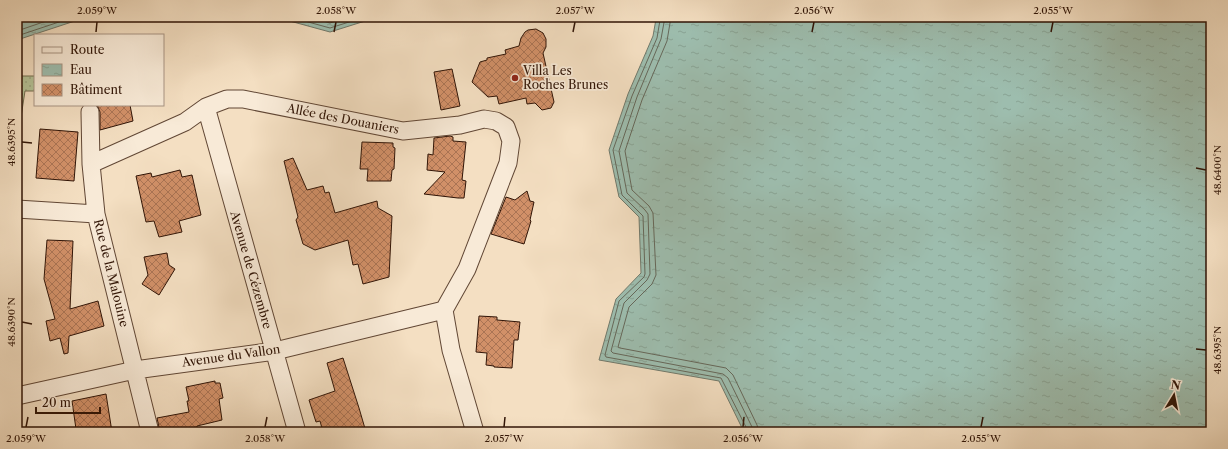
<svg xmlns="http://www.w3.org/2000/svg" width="1228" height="449" font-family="'Libre Caslon Text',serif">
	<defs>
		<pattern id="grass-dots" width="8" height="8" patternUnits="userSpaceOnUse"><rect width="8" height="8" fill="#b5c398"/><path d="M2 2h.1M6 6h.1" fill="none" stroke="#9ca782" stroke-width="1.8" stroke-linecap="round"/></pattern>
		<pattern id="water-ripples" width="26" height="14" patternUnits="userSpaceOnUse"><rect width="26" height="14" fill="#9dbdae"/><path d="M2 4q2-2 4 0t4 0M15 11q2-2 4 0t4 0" fill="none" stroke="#88a294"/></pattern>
		<pattern id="building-cross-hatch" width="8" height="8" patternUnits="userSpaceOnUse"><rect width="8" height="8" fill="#d19068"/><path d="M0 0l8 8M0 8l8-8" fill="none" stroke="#aa7454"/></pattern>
	</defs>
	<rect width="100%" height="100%" fill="#f4dfc2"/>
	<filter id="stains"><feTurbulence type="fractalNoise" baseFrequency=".005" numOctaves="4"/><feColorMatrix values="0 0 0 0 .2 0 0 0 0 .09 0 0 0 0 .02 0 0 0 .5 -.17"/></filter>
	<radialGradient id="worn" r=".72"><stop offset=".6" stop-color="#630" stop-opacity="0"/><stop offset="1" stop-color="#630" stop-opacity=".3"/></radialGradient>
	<path fill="url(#grass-dots)" stroke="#726c4f" d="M17,76H35V91H25L21,117L17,116Z"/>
	<path fill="url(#water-ripples)" stroke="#71796b" d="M17,17H87L17,40Z
		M275,17H378L330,32Z
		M655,17H1211V432H744L719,381L599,360L616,299L641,273L639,217L619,197L609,150L628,94L653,36L656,19Z"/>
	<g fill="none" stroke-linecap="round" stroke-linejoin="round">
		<path stroke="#66685a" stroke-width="1" d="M290,17L330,28L365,17
			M309,17L330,23L348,17
			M659,17L660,20L657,38L632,96L613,150L622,195L643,216L645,274L644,277L619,301L605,355L606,357L721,378L747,429V432
			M665,17L661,39L637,97L619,151L627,193L645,210L648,214L650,274L647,280L624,303L611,351L613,353L723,374L728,378L752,427L753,432
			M671,17L667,41L642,100L625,151L632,190L649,206L653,213L656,275L652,284L629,307L618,347L620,348L726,368L733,375L757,425L759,432
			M17,31L58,17
			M17,36L74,17"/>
	</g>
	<path fill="url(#building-cross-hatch)" stroke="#301406" d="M536,29L543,33L546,39V47L543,53L554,102L551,108L542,110L535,103L527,104L526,98L499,104L497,96L488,97L472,82L480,62L487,60V58L506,54L505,50L519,46L521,38L525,32L528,30Z
		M452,69L460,106L441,110L434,72Z
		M97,105H130L133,121L100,130V112Z
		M40,129L78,132L74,181L36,178Z
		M450,136L453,137V141L466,142L462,180L466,181L464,198H458L424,194L445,172L427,170L428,154L433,155L434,138Z
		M362,142L393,143V147L395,148L394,169L392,170L391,181H367L368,169H360Z
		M293,158L307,190L323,186L325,193L329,192L335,213L377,201L378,208L392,216L389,277L363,284L358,264L353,265L348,240L315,250L303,244L296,220L298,217L284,161Z
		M180,170L182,177L192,175L201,215L179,221L182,232L159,237L154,221L146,222L136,176L151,173L152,177Z
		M527,191L530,201L534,202L530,220L531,221L524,244L491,234L506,197L515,200Z
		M47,240L73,241L70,309L98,301L104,326L69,336L68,353L64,354L60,338L50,341L46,321L55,319L44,279Z
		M167,253L169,265L175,269L159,295L142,284L148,275L144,257Z
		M479,316L497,317V320L520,322L518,340H514L512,368L494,367V366L486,365L487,353L476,352Z
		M343,358L359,408L366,432H323L320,421L316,422L309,400L335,391L327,363Z
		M215,381V383H220L223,398L219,399L222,420L197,426V427L168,432H160L157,418L189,412L187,401H189L186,387Z
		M106,394L112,432H81L80,428L76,429L72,401Z"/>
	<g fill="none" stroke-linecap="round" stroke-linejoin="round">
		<defs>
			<path id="street" d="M206,107L297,432
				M90,112L91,164L96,214L150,432
				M91,164L185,122L206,107L227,99H243L403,131L460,125L484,119L496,121L506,127L511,141L508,163L467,269L444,310
				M17,209L96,214
				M444,310L451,350L475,432
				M17,396L135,370L275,351L444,310"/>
		</defs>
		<use href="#street" stroke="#614735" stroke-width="19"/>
		<use href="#street" stroke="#f8ead7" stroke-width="17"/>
	</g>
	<path fill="none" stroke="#301406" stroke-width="1.5" d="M96,32L97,22M334,32L336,22M573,32L575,22M812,32L814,22M1051,32L1053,22M22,142L32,143M1196,168L1206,170M22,322L32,324M1196,349L1206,350M26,427L28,417M265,427L267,417M504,427L505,417M743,427L744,417M981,427L983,417"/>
	<circle fill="#8f2418" stroke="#f8ead7" stroke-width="1.5" cx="515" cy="78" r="4"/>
	<g text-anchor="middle" stroke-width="3.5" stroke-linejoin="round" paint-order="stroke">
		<g font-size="12" fill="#301406" stroke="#f8ead7" text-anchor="start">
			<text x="523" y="75">Villa Les<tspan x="523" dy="14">Roches Brunes</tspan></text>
		</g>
		<g font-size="12" fill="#301406" stroke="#f8ead7">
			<text transform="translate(343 119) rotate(11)" y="4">Allée des Douaniers</text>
			<text transform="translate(251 270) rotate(74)" y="4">Avenue de Cézembre</text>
			<text transform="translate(111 273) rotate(76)" y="4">Rue de la Malouine</text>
			<text transform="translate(231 356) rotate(-8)" y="4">Avenue du Vallon</text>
		</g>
	</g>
	<rect width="1228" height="449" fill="none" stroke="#f4dfc2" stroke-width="44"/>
	<rect x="34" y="34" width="130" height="72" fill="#f8ead7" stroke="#a89483"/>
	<rect x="42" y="47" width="20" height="6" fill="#f8ead7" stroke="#a89483"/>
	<text x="70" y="54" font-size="12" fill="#301406">Route</text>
	<rect x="42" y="64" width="20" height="12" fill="url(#water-ripples)" stroke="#a89483"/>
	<text x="70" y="74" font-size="12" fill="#301406">Eau</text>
	<rect x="42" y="84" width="20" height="12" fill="url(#building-cross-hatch)" stroke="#a89483"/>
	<text x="70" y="94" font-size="12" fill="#301406">Bâtiment</text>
	<g transform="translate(1174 395) rotate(10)" stroke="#f8ead7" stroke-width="3" paint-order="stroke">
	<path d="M0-3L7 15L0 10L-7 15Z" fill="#301406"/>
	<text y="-6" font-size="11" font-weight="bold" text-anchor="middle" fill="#301406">N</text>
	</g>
	<path d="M36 407v6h64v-6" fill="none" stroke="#301406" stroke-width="2"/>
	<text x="42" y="407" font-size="12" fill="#301406" stroke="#f8ead7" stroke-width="3" paint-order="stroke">20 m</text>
	<rect x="22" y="22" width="1184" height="405" fill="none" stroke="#301406" stroke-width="1.5"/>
	<g font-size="10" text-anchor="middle" fill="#301406">
		<text x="97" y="14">2.059°W</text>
		<text x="336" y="14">2.058°W</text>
		<text x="575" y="14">2.057°W</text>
		<text x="814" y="14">2.056°W</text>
		<text x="1053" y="14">2.055°W</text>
		<text transform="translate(11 142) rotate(-90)" y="4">48.6395°N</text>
		<text transform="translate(1217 170) rotate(-90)" y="4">48.6400°N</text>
		<text transform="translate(11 322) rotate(-90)" y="4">48.6390°N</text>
		<text transform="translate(1217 350) rotate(-90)" y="4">48.6395°N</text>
		<text x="26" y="442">2.059°W</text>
		<text x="265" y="442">2.058°W</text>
		<text x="504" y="442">2.057°W</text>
		<text x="743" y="442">2.056°W</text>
		<text x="981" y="442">2.055°W</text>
	</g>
	<rect width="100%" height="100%" filter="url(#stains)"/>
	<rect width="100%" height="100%" fill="url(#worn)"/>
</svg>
